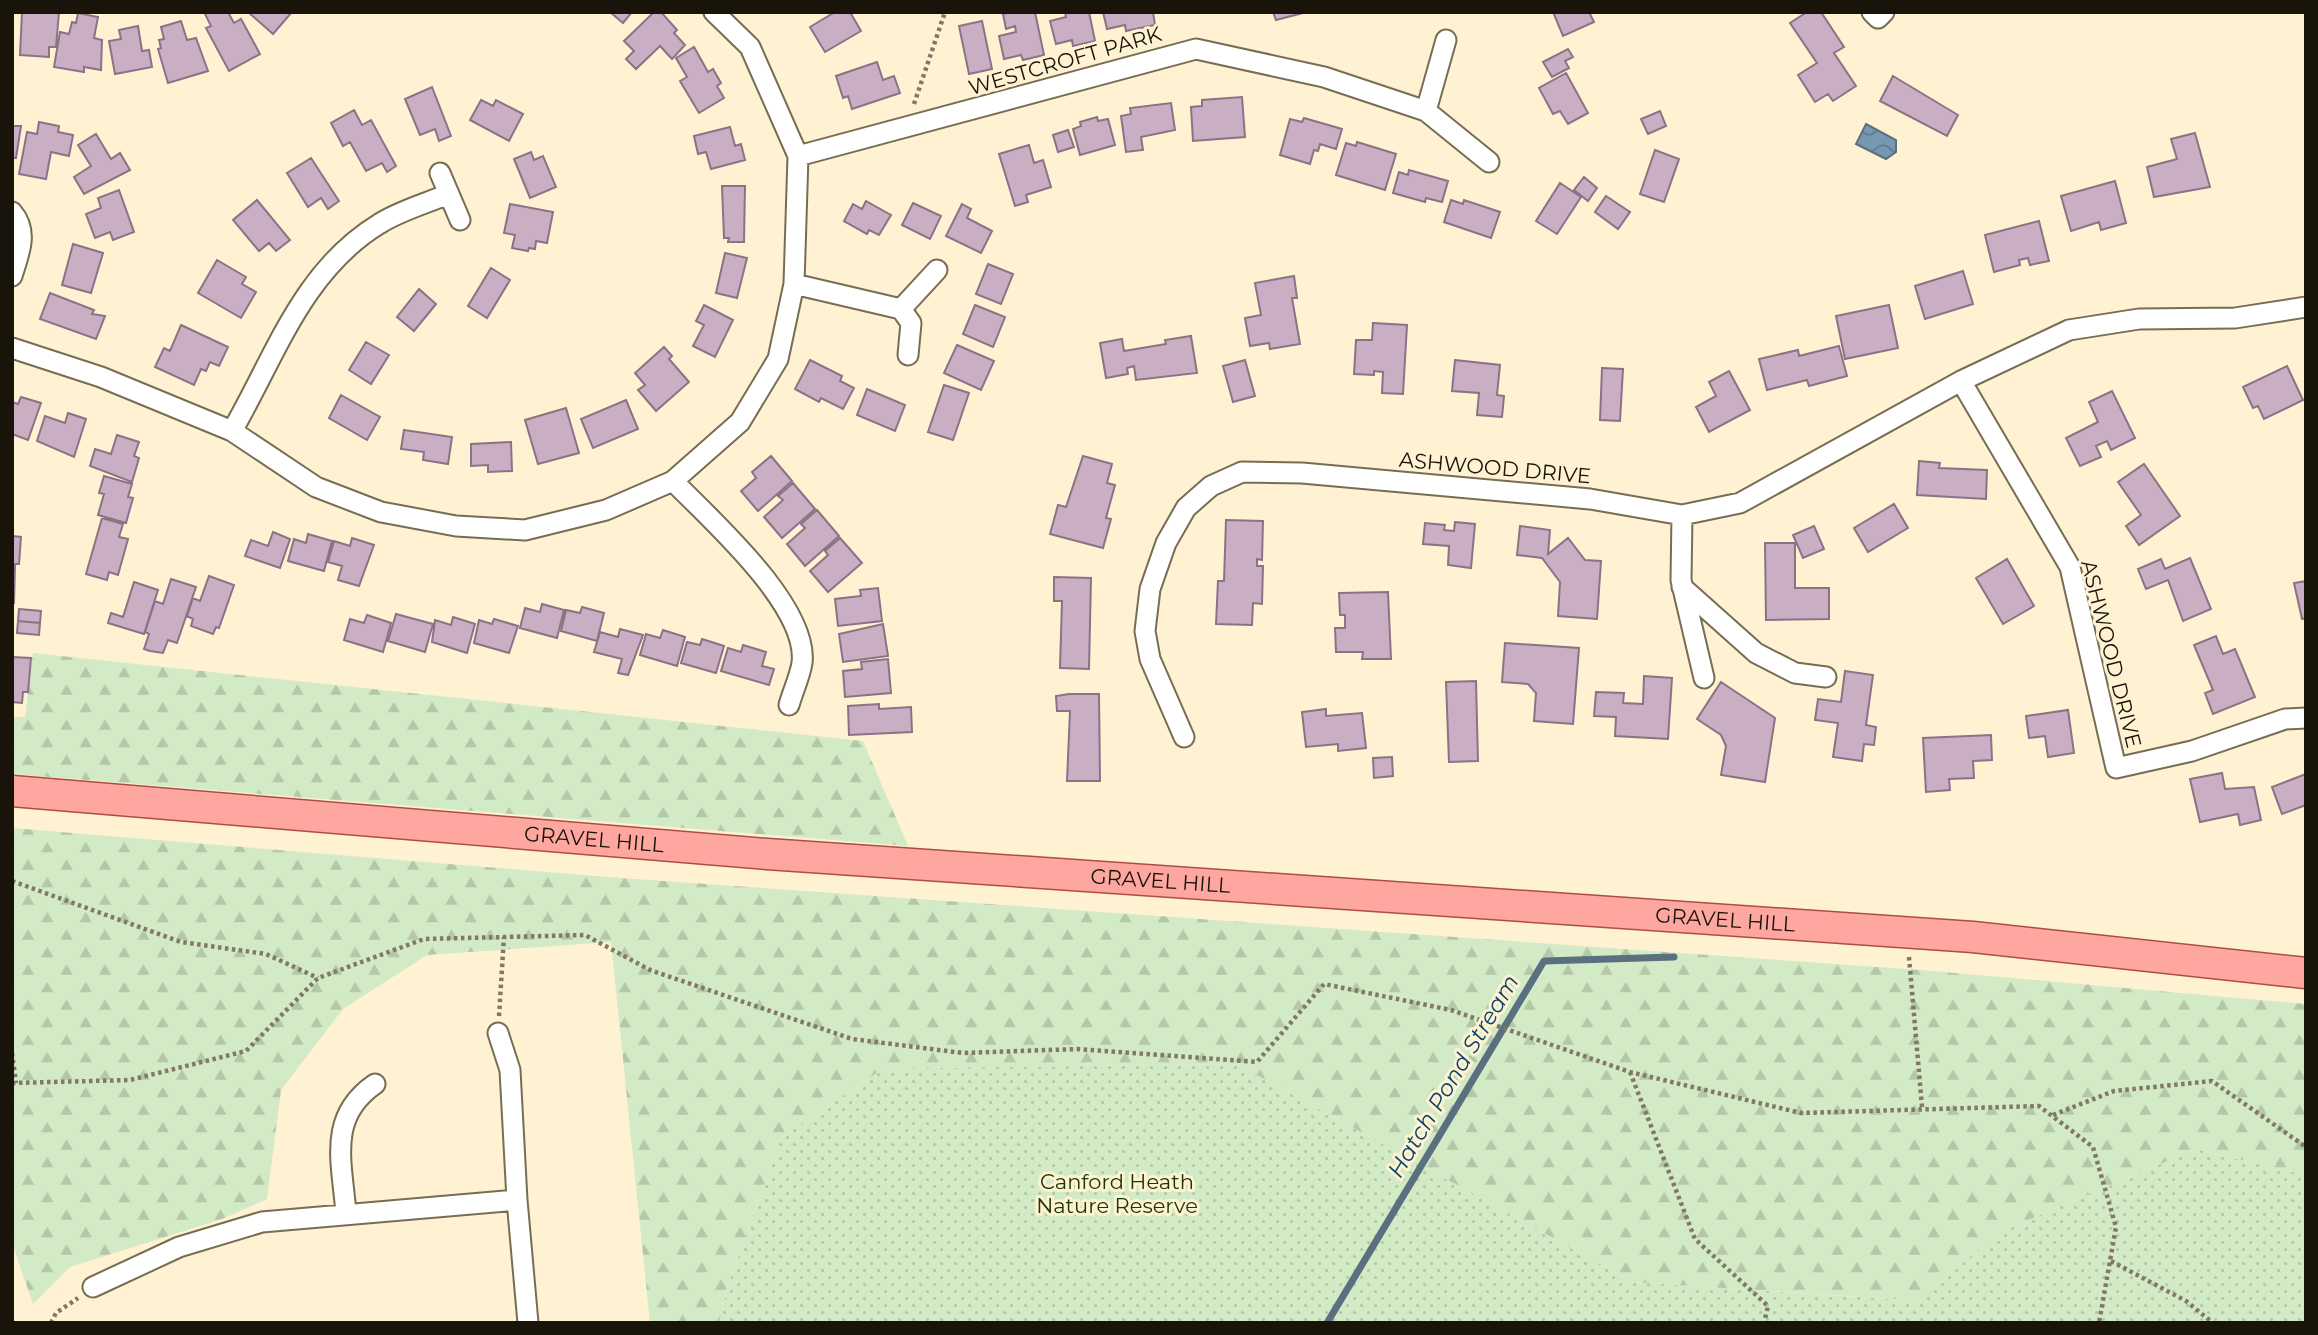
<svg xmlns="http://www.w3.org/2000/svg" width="2318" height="1335" font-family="Montserrat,sans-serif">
	<defs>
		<pattern id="grass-dots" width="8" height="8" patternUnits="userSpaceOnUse" patternTransform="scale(1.75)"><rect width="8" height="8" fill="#d3eac6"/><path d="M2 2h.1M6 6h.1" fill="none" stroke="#b4c8a9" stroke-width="1.8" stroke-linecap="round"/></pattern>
		<pattern id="forest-firs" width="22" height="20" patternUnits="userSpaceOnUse" patternTransform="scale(1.75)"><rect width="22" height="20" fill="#d3eac6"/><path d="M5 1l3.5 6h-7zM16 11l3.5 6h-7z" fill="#b4c8a9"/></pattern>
		<pattern id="water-waves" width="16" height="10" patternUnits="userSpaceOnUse" patternTransform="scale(1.75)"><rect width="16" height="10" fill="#7698b2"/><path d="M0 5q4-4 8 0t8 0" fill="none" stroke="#607b8f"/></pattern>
	</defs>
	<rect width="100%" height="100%" fill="#fef2d3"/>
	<path fill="url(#grass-dots)" d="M1237,1064L1633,1282L1919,1301L1997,1233L2196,1149L2306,1175V1323H719L727,1288L781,1138L878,1072L914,1068Z"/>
	<path fill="url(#forest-firs)" d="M33,653L863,741L908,846L12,774V717H25Z
		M12,828L607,877L1921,970L2306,1004V1175L2196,1149L1997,1233L1920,1301L1633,1282L1237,1064L914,1068L878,1072L781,1138L727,1288L719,1323H650L611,942L427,955L343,1009L281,1090L267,1199L222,1219L70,1267L33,1304L12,1243Z"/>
	<path fill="url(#water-waves)" stroke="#5a707f" stroke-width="2" d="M1866,124L1896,140V152L1886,159L1856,144Z"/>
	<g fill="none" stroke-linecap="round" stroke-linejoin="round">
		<path stroke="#5a707f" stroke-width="7" d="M1327,1323L1544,961L1674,957"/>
	</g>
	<path fill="#caaec3" stroke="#8b7285" stroke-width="2" d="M22,12H59L56,47H49V57L20,55Z
		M209,12H228L234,23L241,19L260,54L229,71L206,28L211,26L205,14Z
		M248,12H292L273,34Z
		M610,12H632L623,23Z
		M654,12H661L677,30L674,33L685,45L672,59L660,46L636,69L626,59L634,51L624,41Z
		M835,12H850L861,31L825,52L810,27Z
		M1011,12H1035L1044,55L1023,60L1021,55L1004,59L999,36L1016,32L1015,26L1006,29L1003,14Z
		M1065,12H1089L1095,41L1073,46L1072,40L1056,44L1050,21L1066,17Z
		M1103,12H1153L1155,25L1126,31L1125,25L1107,29Z
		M1273,12H1307L1276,20Z
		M1553,12H1589L1594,22L1563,36Z
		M1807,12H1821L1844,47L1834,53L1856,86L1833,101L1828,94L1815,102L1798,75L1817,63L1790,23Z
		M78,13L98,17L94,38L102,40L101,70L84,67V72L54,67L60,32L69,34L72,22L76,23Z
		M181,21L187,40L196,38L208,71L168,83L158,49L161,48L159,40L164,39L161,27Z
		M982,21L992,69L969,74L959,26Z
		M138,26L142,51L149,50L152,67L115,74L109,41L121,39L119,30Z
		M694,47L708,72L713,69L721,83L717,86L724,98L699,113L680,81L687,77L676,58Z
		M1568,49L1573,57L1565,61L1569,68L1552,77L1543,62Z
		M877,62L883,80L894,76L900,93L852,109L848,96L843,98L836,76Z
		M1566,73L1588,113L1568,124L1560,111L1553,114L1539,88Z
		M1893,76L1958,115L1947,136L1880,101Z
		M432,87L451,136L439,141L435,129L420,135L405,99Z
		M1242,97L1245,137L1193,141L1191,107L1202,106V100Z
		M481,100L493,106L496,100L523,114L509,141L470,120Z
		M1171,103L1175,130L1141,137L1143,150L1126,152L1121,116L1131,114L1130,108Z
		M354,110L362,125L371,120L396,166L387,172L382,163L366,171L350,142L343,146L331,123Z
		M1660,111L1666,126L1648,134L1641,119Z
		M1097,117L1098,121L1108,119L1115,145L1080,155L1073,129L1081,126L1080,122Z
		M1304,118L1342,129L1336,149L1320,144L1318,151L1314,150L1310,164L1280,155L1290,119L1302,122Z
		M39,122L59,126L58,132L73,135L69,156L51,152L46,179L19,174L27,132L37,134Z
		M12,126H21L16,158H12Z
		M730,127L735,146L741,144L745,160L711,169L706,152L698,154L694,136Z
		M1068,130L1074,147L1058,152L1053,135Z
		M2195,133L2210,187L2154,197L2147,167L2177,159L2171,139Z
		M96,134L111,159L120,153L130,170L84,194L74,177L91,166L78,145Z
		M1357,142L1396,154L1385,190L1336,175L1346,143L1356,146Z
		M1029,145L1034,163L1043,160L1051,187L1026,195L1028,202L1015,206L999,154Z
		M1655,150L1679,159L1664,202L1640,194Z
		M531,152L534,160L543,156L556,187L530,198L514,159Z
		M311,158L339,201L328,209L321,198L308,207L287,173Z
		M1409,170L1448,181L1442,202L1426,198L1425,202L1393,193L1399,172L1408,175Z
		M1584,177L1597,188L1588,201L1574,190Z
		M2115,181L2126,223L2101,230L2099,222L2071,231L2061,196Z
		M1560,183L1581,197L1557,234L1536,221Z
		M722,186H745L744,242H728L729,238H724Z
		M119,190L134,232L113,240L110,232L95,238L86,214L101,208L98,198Z
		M1606,196L1630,212L1618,229L1595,212Z
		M257,200L290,240L276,251L269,243L259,251L233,220Z
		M1451,200L1463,204L1464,200L1500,212L1491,238L1444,222Z
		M866,201L891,215L879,235L869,230L867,234L844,221L853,204L862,209Z
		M913,203L941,216L930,239L902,225Z
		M510,204L553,212L547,243L536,241L535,249L529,248L528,251L512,248L515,235L504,233Z
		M962,204L971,209L967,218L992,231L981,253L946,236Z
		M2039,221L2049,261L2030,265L2028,258L2019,260L2020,265L1994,272L1985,235Z
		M73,244L103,253L91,293L62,285Z
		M725,253L747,258L737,298L716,293Z
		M217,260L246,277L242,284L256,292L241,318L198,293Z
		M988,264L1013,274L1001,304L976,294Z
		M491,268L510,280L487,318L468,306Z
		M1963,271L1973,304L1925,319L1915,286Z
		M1294,276L1297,298H1292L1300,344L1270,349L1269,343L1250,346L1245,318L1261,315L1255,283Z
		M419,289L436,304L414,331L397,317Z
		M50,293L94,310L92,314L105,316L96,339L40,319Z
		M704,305L733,320L715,357L693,346L704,325L696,321Z
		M975,305L1005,317L993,347L963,334Z
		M1889,305L1898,348L1845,359L1836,316Z
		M1373,323L1407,325L1403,394L1382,393L1383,372L1374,371V375L1354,374L1356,340H1372Z
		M181,325L228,347L219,366L210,362L206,371L201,369L194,385L155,367L164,348L170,351Z
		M1191,336L1197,373L1136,380L1134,366L1127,368L1128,374L1106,378L1100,343L1122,339L1124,351L1166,344L1165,340Z
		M366,342L389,355L371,384L349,370Z
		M957,345L994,361L981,390L944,373Z
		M1839,346L1847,376L1809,386L1807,380L1767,390L1759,359L1798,350L1799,356Z
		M664,347L672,356L669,359L689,382L656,411L638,390L645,385L635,373Z
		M810,360L842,376L840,381L854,388L843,409L821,398L819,402L795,389Z
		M1245,360L1255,396L1233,402L1223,366Z
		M1455,360L1500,365L1497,395L1504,396L1502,417L1477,415L1479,393L1452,391Z
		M2287,366L2303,400L2264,419L2258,406L2253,408L2243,387Z
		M1602,368L1623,369L1620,421L1600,420Z
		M1729,371L1750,410L1709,432L1696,407L1716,396L1709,382Z
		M944,385L969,393L953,440L928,432Z
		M867,389L905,405L895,431L857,415Z
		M2112,391L2135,438L2111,450L2107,441L2096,446L2101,457L2080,466L2066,438L2098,422L2089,402Z
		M341,395L380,417L367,440L329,418Z
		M21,397L41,403L28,440L12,434V402L18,404Z
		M626,400L638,429L593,448L581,419Z
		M566,408L579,453L538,464L525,420Z
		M68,413L86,419L74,457L37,441L45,416L65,423Z
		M404,430L452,437L448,464L423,460L424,452L401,449Z
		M117,435L139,442L134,456L139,458L132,482L90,466L95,449L111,454Z
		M511,442L512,471L488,472V465L471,466V444Z
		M771,456L792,481L758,511L741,491L756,478L752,472Z
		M1083,456L1112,464L1107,483L1115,485L1106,518L1111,519L1103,548L1050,534L1058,505L1066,507Z
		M1919,461L1940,463L1939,468L1987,470L1986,499L1917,495Z
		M2144,464L2180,516L2139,545L2126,526L2141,515L2118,482Z
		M104,476L132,484L128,497L133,498L126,523L98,515L104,494L99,493Z
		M793,483L815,509L782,538L764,517L783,500L778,496Z
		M1894,504L1908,528L1868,552L1854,528Z
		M817,510L839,536L805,566L787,544L805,528L801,524Z
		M102,518L123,524L119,537L128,539L118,575L109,572L107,580L86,574Z
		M1226,520L1263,521L1262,560L1257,559V566H1263L1262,604L1253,603L1252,625L1216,624L1218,581H1224Z
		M1455,522L1475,524L1471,568L1448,565L1449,546L1423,544L1425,523L1445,525L1444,530L1454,531Z
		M1520,526L1550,530L1548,554L1568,538L1585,560L1601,561L1597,619L1558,616L1560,582L1542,558L1517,555Z
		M1814,526L1824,549L1803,558L1793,535Z
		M273,532L290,539L280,568L245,556L251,540L268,546Z
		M308,534L332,541L324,571L288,561L294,539L306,543Z
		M12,536L21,537L19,564H12Z
		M352,538L374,545L359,586L338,580L342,566L328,562L334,541L350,546Z
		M840,538L862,563L828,592L810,571L828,555L825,551Z
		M1765,543H1795V588H1829V619L1766,620Z
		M2190,558L2211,609L2183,621L2168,580L2146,589L2138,569L2161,559L2165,569Z
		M2007,559L2034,606L2003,624L1976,578Z
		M12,566H15L14,603H12Z
		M209,576L234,585L219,628L216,627L213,634L191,626L193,619L187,616L193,598L200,601Z
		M1054,577L1091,578L1089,669L1060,668L1062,601H1054Z
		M171,579L196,587L177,643L168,640L163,653L150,651L144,649L149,634L145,632L155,601L163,604Z
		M2306,581V618L2302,619L2294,583Z
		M134,582L158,590L144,634L108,623L111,613L123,617Z
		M878,588L882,621L838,626L835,599L861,596L860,590Z
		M1388,592L1391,659H1362L1363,652H1336L1335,628H1345V615H1340L1339,593Z
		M542,604L564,610L557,638L520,628L525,608L540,612Z
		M582,607L604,613L597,641L561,631L566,610L580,613Z
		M19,609L41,611L40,623L18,621Z
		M396,614L433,624L425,652L388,641Z
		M367,615L391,623L383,652L344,640L350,619L364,623Z
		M453,617L475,624L467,653L432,642L435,620L451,625Z
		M494,619L518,626L509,653L474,643L479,620L492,624Z
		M18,621L40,623L39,635L17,633Z
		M883,624L888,656L843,662L839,634Z
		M620,629L643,635L628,675L618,673L622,659L594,652L600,632L618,637Z
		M663,630L685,637L677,666L640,655L646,634L660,638Z
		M2216,636L2223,654L2235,649L2255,697L2213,714L2205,693L2213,690L2194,645Z
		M702,639L724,646L716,673L681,663L687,642L700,645Z
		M1505,643L1579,648L1573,724L1534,721L1536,693L1528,684L1502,682Z
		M743,645L766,652L762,666L774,669L769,685L721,671L728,648L741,652Z
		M12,657L31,658L28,692H23L22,703L12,702Z
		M888,659L891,693L845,697L843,671L862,669L861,662Z
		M1845,671L1873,675L1866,725L1876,727L1874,745L1864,744L1862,761L1833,757L1838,723L1815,720L1818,699L1841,702Z
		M1644,676L1672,678L1668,739L1615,736L1616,717L1594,716L1596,692L1624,693L1623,703L1643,704Z
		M1476,681L1478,761L1449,762L1446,682Z
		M1721,682L1775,718L1765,782L1721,775L1726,746L1721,735L1697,719Z
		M1069,694H1099L1100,781H1067L1070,711H1057L1056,696Z
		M879,704V709L911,707L912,732L849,735L848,706Z
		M1326,709V716L1362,713L1366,748L1338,751V744L1306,747L1302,712Z
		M2068,710L2074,753L2048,757L2045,736L2029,738L2026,716Z
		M1991,735L1992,760L1973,761L1974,778L1949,779L1950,790L1926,792L1923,738Z
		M1392,757L1393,776L1374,778L1373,758Z
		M2222,773L2225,789L2254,787L2261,820L2240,825L2238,814L2200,822L2190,779Z
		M2306,774V805L2282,814L2272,787Z"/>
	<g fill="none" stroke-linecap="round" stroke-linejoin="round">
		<defs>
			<path id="street" d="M1872,12L1878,18L1884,12
				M1426,111L1446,40
				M798,156L1196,49L1324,77L1426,111L1489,162
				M440,173L460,220
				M12,212C29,232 19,253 12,276
				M794,284L901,309L911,323L908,355
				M901,309L937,270
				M12,348L101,377L232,431L316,487L381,512L456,526L525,530L606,510L673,481L740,422L778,359L794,284L798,156L750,47L714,12
				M1961,381L2070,567L2116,768L2192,751L2285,719L2306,718
				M232,431C275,357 302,271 379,224C399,211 425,204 448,194
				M673,481C710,519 809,606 802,663C800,676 793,691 789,705
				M1682,515L1681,580L1704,678
				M1682,587L1756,653L1795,673L1826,677
				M1184,737L1150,659L1145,631L1150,589L1166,543L1186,508L1211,486L1242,472L1302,473L1590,499L1682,515L1740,503L1961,381L2069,330L2139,319L2235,318L2306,307
				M498,1033L510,1070L517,1200
				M346,1213C342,1162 327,1117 375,1084
				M93,1287L179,1247L262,1222L517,1200L528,1323"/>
			<g id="primary">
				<path id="s1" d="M12,791L767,854L1973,937L2306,973"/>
			</g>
		</defs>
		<use href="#street" stroke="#776d52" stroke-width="23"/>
		<use href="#primary" stroke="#ae4d43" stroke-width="33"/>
		<path stroke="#817965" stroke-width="4.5" stroke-dasharray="3.5 3.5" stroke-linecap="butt" d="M914,104L945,12
			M12,881L181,942L266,954L318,978
			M1909,957L1922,1107
			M499,1016L504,937
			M12,1053L16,1083
			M1630,1072L1695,1239L1768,1306L1764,1323
			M12,1083L130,1080L246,1051L318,978L424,939L585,935L650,970L852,1039L963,1053L1077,1049L1257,1062L1324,984L1451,1010L1630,1072L1801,1113L2039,1106L2093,1147L2116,1227L2099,1323
			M2053,1115L2114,1091L2212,1081L2306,1147
			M2111,1261L2186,1301L2213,1323
			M51,1323L56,1313L78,1298"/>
		<use href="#street" stroke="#fff" stroke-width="19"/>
		<use href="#primary" stroke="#fea7a1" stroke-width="30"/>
	</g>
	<g text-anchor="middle" stroke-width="6" stroke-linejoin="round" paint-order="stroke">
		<g font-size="21" fill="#181409" stroke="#fef2d3">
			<text transform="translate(1065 61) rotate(-16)" y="7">WESTCROFT PARK</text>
			<text transform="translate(1495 468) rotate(5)" y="7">ASHWOOD DRIVE</text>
			<text transform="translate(2111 654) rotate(76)" y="7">ASHWOOD DRIVE</text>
			<text dy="7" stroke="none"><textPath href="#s1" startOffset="584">GRAVEL HILL</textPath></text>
			<text dy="7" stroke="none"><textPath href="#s1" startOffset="1152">GRAVEL HILL</textPath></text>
			<text dy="7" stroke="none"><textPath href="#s1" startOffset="1718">GRAVEL HILL</textPath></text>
		</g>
		<g font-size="21" fill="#1a3601" stroke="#fef2d3">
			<text x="1117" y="1189">Canford Heath<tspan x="1117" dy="24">Nature Reserve</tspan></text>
		</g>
		<g font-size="23" font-style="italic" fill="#084569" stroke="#fef2d3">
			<text transform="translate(1453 1076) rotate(-59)" y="8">Hatch Pond Stream</text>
		</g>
	</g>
	<rect width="2318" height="1335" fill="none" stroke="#181409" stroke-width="28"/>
</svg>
